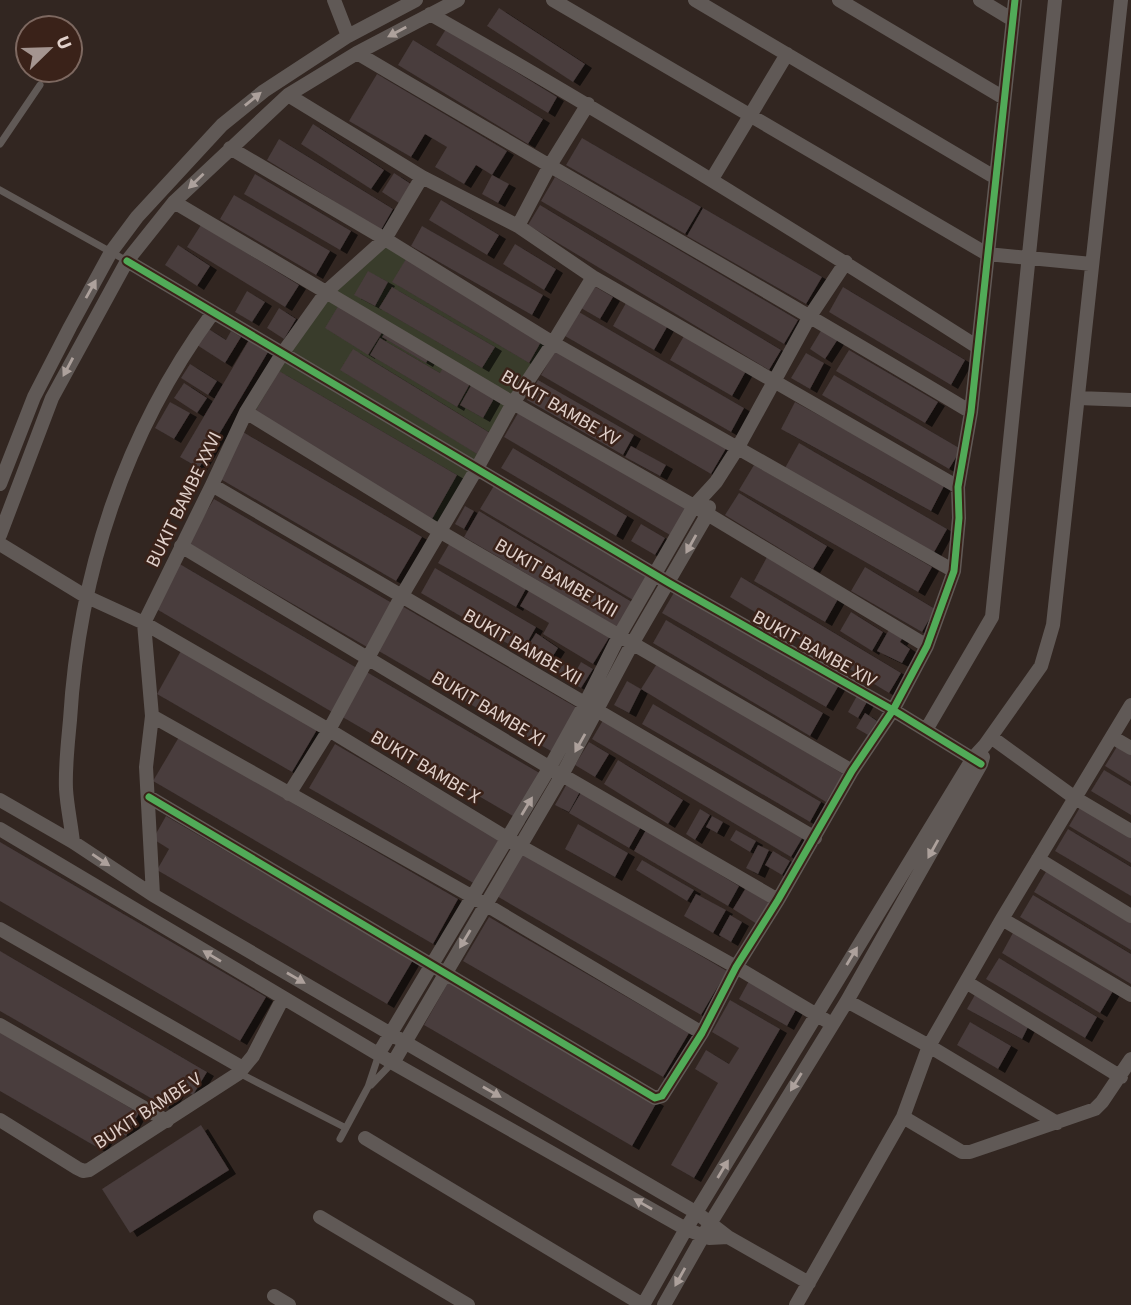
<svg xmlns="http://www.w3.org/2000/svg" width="1131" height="1305" font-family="'Source Sans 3',sans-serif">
	<defs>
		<filter id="shadow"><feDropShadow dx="7" dy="4" stdDeviation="0" flood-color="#0009"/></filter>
	</defs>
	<rect width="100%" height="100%" fill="#322621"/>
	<path fill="#393c2b" d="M385,239L553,343L439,531L246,412L327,291Z"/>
	<path fill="#483c3c" filter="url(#shadow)" d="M499,8L585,64L573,82L487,26Z
		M446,29L557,97L548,113L436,45Z
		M413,40L543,119L528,144L398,65Z
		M377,74L507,151L492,175L476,165L464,184L435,167L447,147L425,134L411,157L349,121Z
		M313,124L384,170L371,189L301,144Z
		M582,138L701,207L685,234L566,165Z
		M279,139L393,209L381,230L267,160Z
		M394,173L411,184L399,203L382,192Z
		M255,174L351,231L340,250L244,194Z
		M492,175L509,184L498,203L482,194Z
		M555,177L798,320L784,344L541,201Z
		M234,195L330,251L316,275L220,219Z
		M441,200L499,235L487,255L429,220Z
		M540,205L781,350L769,370L528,225Z
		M703,208L822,277L806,304L687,236Z
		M201,225L299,285L285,307L187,247Z
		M422,226L543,295L532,315L411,246Z
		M515,244L556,269L544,290L503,264Z
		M178,245L210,266L197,286L165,265Z
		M406,259L542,340L529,363L392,282Z
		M368,271L388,282L375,306L354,295Z
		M594,286L613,297L600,319L581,308Z
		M392,287L495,347L482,368L379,308Z
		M843,287L965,360L951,385L829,312Z
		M247,291L265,302L252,322L235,312Z
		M340,303L383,331L368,355L325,328Z
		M626,303L667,327L654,350L613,326Z
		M279,308L296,319L284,339L267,328Z
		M579,312L744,408L731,432L565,336Z
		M207,328L226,340L231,331L241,337L225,363L197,345Z
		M822,329L838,339L825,359L810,349Z
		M387,330L430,356L426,363L382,337Z
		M684,336L746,371L732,396L670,360Z
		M380,338L440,373L445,364L472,380L457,407L370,355Z
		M249,340L268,352L199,468L180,457Z
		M558,346L728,445L711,474L541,375Z
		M353,349L490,433L477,454L340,370Z
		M849,350L938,402L925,423L836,371Z
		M806,353L824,363L810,389L791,378Z
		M190,364L217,381L208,395L181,378Z
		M279,371L457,475L432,519L253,415Z
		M834,375L961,449L949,469L822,395Z
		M538,380L634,435L623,455L527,400Z
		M473,382L496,395L483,418L460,405Z
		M184,383L207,398L197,413L174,398Z
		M170,402L190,413L174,439L155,428Z
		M795,402L945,484L931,511L781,429Z
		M521,408L687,507L670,535L504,437Z
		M243,432L422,537L396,581L217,477Z
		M799,443L947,529L933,554L785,468Z
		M631,446L666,465L660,476L625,457Z
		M513,448L627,516L616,536L501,468Z
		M754,465L932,567L918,592L739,490Z
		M495,484L648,575L633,600L480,509Z
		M739,493L827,546L813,569L725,515Z
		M214,499L392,603L367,647L188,543Z
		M465,506L474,511L464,529L455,524Z
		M479,511L632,602L617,627L464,537Z
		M641,524L665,538L655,555L631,541Z
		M451,541L528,585L516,607L438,563Z
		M767,557L838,599L825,622L754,581Z
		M178,563L357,668L332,712L153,607Z
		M865,567L935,609L922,632L851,591Z
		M435,568L536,627L522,652L421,593Z
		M741,577L901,673L889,693L730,597Z
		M530,589L610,636L593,664L543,634L549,623L520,606Z
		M675,591L839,685L826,707L662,613Z
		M402,606L581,710L556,754L377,650Z
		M851,612L883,632L872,651L840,631Z
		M666,620L823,713L810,736L653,643Z
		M891,626L905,634L900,642L910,649L902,663L877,651Z
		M536,633L558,648L546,667L524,652Z
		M182,649L318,728L292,772L157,694Z
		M581,662L593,669L581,688L556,673L562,663L576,671Z
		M658,662L843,774L826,802L641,689Z
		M365,671L543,775L518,819L339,715Z
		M627,681L641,689L629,713L614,705Z
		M858,694L868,700L858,718L848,712Z
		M653,704L821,802L810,822L642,724Z
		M865,713L877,721L868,735L856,728Z
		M605,717L804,835L791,857L592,739Z
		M179,737L458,899L433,944L153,781Z
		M589,742L609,754L595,777L575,765Z
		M335,744L500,840L475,884L309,788Z
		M1118,745L1131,752V782L1105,766Z
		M618,760L683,800L668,824L604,784Z
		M1104,770L1131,786V815L1091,791Z
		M569,780L582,788L569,812L555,805Z
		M582,791L642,825L629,848L569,813Z
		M1082,804L1131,834V863L1069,826Z
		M700,809L710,815L695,840L686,834Z
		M166,816L413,960L387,1004L157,870L169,849L153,839Z
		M712,816L723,822L717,833L706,827Z
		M578,824L628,853L615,877L565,849Z
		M1068,829L1131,867V896L1055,851Z
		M646,830L739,886L728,906L634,851Z
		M736,830L756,841L750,852L730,840Z
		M0,842L266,997L240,1041L0,901Z
		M758,845L769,850L758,874L746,868Z
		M521,851L727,971L701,1015L495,895Z
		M773,851L790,861L782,875L765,865Z
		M642,860L694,890L687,901L636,870Z
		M1047,870L1131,921V950L1034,892Z
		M747,886L771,901L757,924L733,909Z
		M696,894L726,910L713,933L684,916Z
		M1033,895L1131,954V984L1020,917Z
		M730,915L742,922L731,942L719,935Z
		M489,917L689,1033L663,1077L463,961Z
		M1014,931L1113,991L1100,1013L1002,953Z
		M0,951L207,1072L193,1095L180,1087L168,1108L0,1011Z
		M999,958L1097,1017L1085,1038L986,979Z
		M750,979L798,1006L787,1026L739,999Z
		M449,981L657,1102L632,1146L424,1025Z
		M976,993L1030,1023L1022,1039L967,1009Z
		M730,1000L780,1029L694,1178L671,1165L718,1083L695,1069L706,1050L729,1064L739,1048L712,1032Z
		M970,1022L1011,1046L998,1069L957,1045Z
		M0,1032L139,1113L126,1136L112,1128L100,1149L0,1091Z
		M201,1125L229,1170L130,1233L102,1189Z"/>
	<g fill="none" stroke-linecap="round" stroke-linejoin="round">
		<path stroke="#605956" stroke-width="7" d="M0,144L40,85
			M0,190L127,261
			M239,1073L346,1128
			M371,1085L392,1063
			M340,1139L368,1087L379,1054"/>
		<path stroke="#605956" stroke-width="14" d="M334,0L348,36
			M553,0L987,254L1092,264
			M695,0L996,178
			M839,0L1004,98
			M980,0L1013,20
			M430,14C616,119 796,231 976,346
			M357,53C561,174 768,290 971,412
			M288,95L422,177L518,226L593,277L958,487
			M230,148L385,239L553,343L954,571
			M712,179L787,54
			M174,202L513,403L694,506L927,646
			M518,226L549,167L588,104
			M127,261L669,583L893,710L981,764
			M1078,398L1131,400
			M246,412L439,531L852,771
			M0,484L34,397L70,327L111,252L137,217L222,125L264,91L348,36L416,0
			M212,485L815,838
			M0,535L52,398L127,261L174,202L288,95L357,53L458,0
			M0,544L85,596L144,623L329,730L520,846L736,967L832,1024
			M181,546L562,775L778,900
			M152,716L473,897L702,1033
			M926,730L992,617L1055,0
			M991,737L1075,798L1131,831
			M1112,737L1131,748
			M289,794L329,730L401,597L476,470L513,403L553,343L593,277
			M149,797L655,1098L662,1096L702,1033L736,967L778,900L852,771L893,710L927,646L954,571L959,518L958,487L971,412L1015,0
			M0,800L73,842L153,895L697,1213L728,1237L809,1283
			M0,829L393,1063L686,1229L709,1238L728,1237
			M73,842C71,824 67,806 66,789C65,767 68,742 70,720C79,572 125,433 212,314
			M1038,859L1131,916
			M153,895L146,767L152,716L144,623L212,485L246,412L282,354L327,291L385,239L422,177
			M1002,919L1131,995
			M0,929L243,1068
			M966,982L1121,1077
			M847,1001L929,1046L1057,1123
			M0,1025L167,1121
			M379,1053L550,767L585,704L619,636L694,506L716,482L737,449L810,316L846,262
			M393,1063L562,775L632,644L707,515L709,507
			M903,1117L962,1152H970L1095,1109L1102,1102L1131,1059
			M0,1120L77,1168L83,1171L89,1170L239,1073L253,1056L283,998
			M365,1138L643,1305
			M320,1217L468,1305
			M274,1296L289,1305
			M643,1305L686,1229L973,758L985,745L1041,666L1053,625L1121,0
			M664,1305L711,1222L847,1001L981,764L983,757
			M796,1305L903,1117L929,1046L1002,919L1131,705"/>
		<defs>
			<path id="cycleway" d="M127,261L669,583L893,710L981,764
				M149,797L655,1098L662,1096L702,1033L736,967L778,900L852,771L893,710L927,646L954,571L959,518L958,487L971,412L1015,0"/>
		</defs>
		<use href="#cycleway" stroke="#3a2219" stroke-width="11"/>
		<use href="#cycleway" stroke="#51ab58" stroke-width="7"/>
	</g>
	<defs><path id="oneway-solid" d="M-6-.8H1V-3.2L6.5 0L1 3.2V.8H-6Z" transform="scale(1.75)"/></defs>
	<g fill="#ada19c">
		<use href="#oneway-solid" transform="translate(397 32) rotate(152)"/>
		<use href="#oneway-solid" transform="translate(253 99) rotate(-39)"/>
		<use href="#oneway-solid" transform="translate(196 181) rotate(136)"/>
		<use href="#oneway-solid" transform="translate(91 289) rotate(-61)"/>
		<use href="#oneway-solid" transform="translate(68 367) rotate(118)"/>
		<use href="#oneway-solid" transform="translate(691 544) rotate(119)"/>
		<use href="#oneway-solid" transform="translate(580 743) rotate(119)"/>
		<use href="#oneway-solid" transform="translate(527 806) rotate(-59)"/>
		<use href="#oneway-solid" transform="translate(933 849) rotate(119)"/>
		<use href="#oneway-solid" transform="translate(101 860) rotate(34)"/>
		<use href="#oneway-solid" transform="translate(465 939) rotate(121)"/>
		<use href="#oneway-solid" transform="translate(212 956) rotate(-149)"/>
		<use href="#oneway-solid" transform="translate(852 956) rotate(-59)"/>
		<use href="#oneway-solid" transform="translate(296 978) rotate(30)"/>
		<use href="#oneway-solid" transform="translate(796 1082) rotate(122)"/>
		<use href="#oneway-solid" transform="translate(492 1092) rotate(30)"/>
		<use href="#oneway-solid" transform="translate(723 1169) rotate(-59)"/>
		<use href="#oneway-solid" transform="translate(643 1204) rotate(-150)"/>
		<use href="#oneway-solid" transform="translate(680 1277) rotate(119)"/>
	</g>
	<g text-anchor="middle" stroke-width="5" stroke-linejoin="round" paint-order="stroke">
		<g font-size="19" fill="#e1d1cb" stroke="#3a2219">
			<text transform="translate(561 407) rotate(30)" y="7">BUKIT BAMBE XV</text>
			<text transform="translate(183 499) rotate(-64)" y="7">BUKIT BAMBE XXVI</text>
			<text transform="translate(557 577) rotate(30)" y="7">BUKIT BAMBE XIII</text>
			<text transform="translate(523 646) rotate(30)" y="7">BUKIT BAMBE XII</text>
			<text transform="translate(815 648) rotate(29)" y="7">BUKIT BAMBE XIV</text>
			<text transform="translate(489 708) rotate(31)" y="7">BUKIT BAMBE XI</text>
			<text transform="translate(426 766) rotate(31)" y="7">BUKIT BAMBE X</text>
			<text transform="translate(147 1110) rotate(-33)" y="7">BUKIT BAMBE V</text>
		</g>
	</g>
	<g transform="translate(49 49) rotate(67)"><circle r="33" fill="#3a2219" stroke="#7d6860" stroke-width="2"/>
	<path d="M0-5L12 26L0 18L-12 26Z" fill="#a49590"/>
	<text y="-10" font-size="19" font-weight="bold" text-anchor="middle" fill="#e1d1cb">U</text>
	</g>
</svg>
